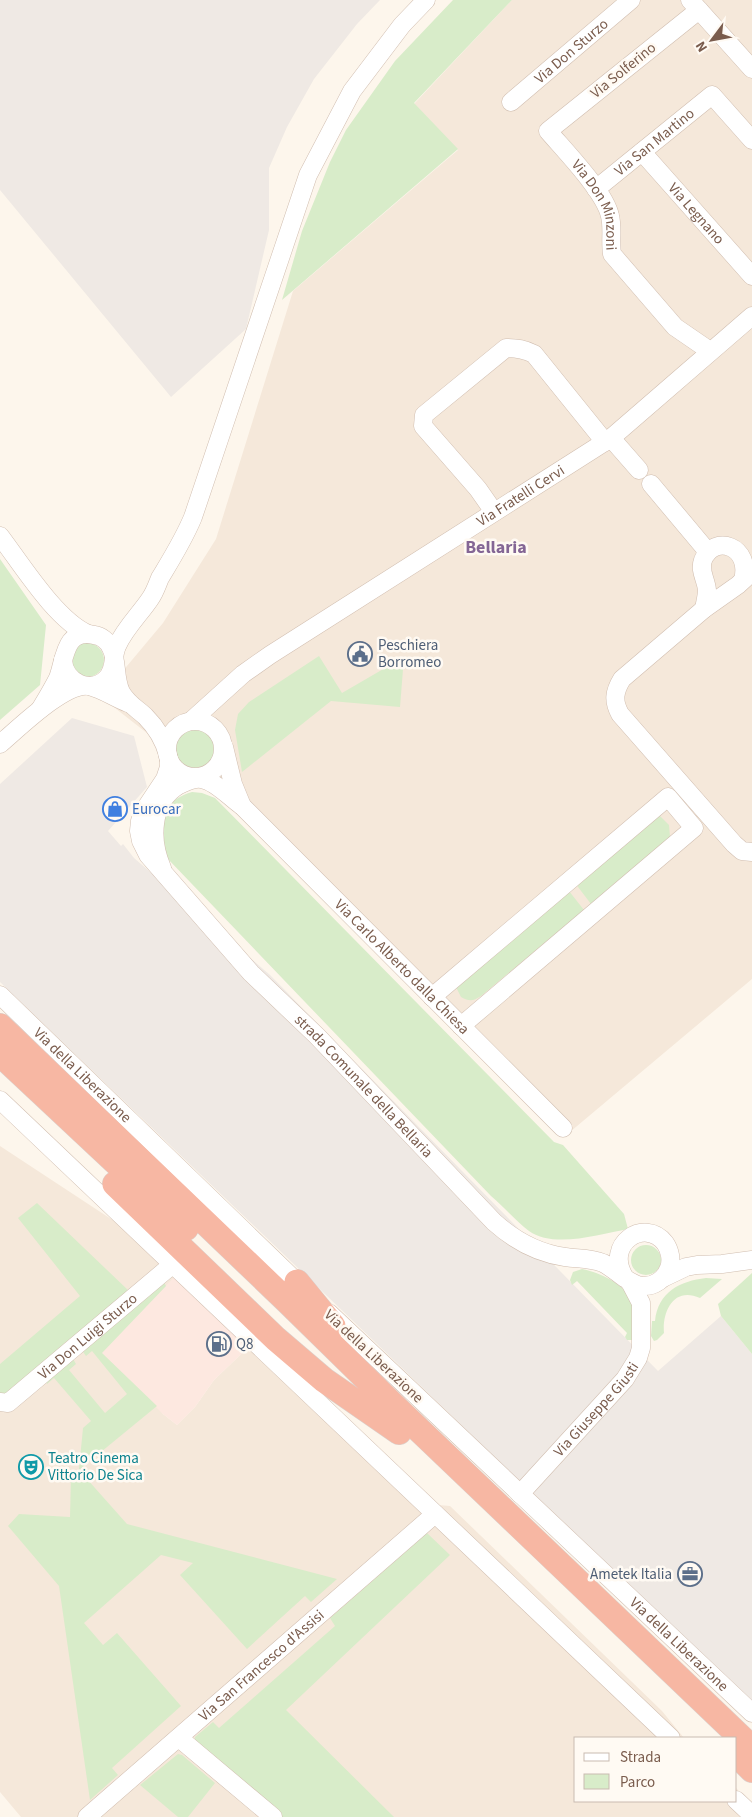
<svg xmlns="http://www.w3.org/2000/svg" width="752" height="1817" font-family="'Source Sans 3',sans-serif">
	<rect width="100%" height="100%" fill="#fdf6ec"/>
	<path fill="#f5e8da" d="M512,0H752V979L564,1137L222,792L101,697L163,623L216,539L293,291L458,150L414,104Z
		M0,1146L184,1267L157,1406L163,1414L177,1425L195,1407L214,1380L258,1338L438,1505L450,1506L662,1711L684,1738H576V1801H736V1788L752,1804V1817H21L0,1792Z"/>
	<path fill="#fde8e0" d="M184,1267L258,1338L214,1380L195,1407L177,1425L163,1414L101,1353Z"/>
	<path fill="#efe9e4" d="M0,0H380L357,24L314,79L287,127L269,168V230L246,329L171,397L0,190Z
		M72,718L134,736L147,787L108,831L121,846L123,844L134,858L270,975L658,1371L721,1316L752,1354V1704L0,982V784Z"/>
	<path fill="#d8ecc9" d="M453,0H512L414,103L458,149L282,300L302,231L330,162L346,130L395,61Z
		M0,559L46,625L40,685L0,720Z
		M70 660a17 17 0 1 1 34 0a17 17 0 1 1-34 0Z
		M319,656L342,693L404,657L400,707L331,701L242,772L235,730L238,714L249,702Z
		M174 749a21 21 0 1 1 42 0a21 21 0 1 1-42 0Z
		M192,792L202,793L215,798L554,1142L563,1145L624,1214L628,1229C600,1234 554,1249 529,1231C516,1221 504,1207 491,1196L167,858C159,829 157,802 192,792Z
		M660,816L669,825L670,837L591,904L575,883L655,817Z
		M569,891L584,910L481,996C473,1001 470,1002 461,997L456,987Z
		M37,1203L129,1291L5,1396H0V1364L80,1296L18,1218Z
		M631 1260a15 15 0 1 1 30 0a15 15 0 1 1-30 0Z
		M582,1269C601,1273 626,1284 633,1304C635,1312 632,1330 632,1340H627L625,1337L627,1333L577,1281L572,1285L570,1280L573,1272Z
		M752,1273V1354L721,1316L718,1304Z
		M706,1278L722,1279L700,1298C674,1286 662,1311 664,1333L657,1340L654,1341L651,1336L652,1321H655C658,1292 680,1281 706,1278Z
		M163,1280L166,1286L102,1353L157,1406L79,1470L127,1524L337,1579L311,1602L305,1596L247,1649L180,1575L193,1563L161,1555L84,1623L103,1645L117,1633L181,1706L112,1768L118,1775L90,1800L59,1586L8,1526L19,1514L70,1517L71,1476L79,1469L83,1428L91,1421L54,1378L47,1384L45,1380L72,1357L76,1364L69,1370L105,1413L127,1394L92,1351L86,1356L81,1349Z
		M427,1533L450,1555L286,1710L394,1817H282L195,1743V1737L213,1722L219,1728L335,1626L330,1618Z
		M178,1754L182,1755L215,1783L188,1817H178L140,1785Z"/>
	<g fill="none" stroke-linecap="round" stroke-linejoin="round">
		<defs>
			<g id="minor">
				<path d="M690,0L752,69"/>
				<path id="s1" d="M699,10L548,131C565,151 605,192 610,216C613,228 610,241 612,254L675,327L710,351"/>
				<path id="s2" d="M511,102L631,0"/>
				<path id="s3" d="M642,152L752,276"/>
				<path id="s4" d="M596,189L712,95L752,140"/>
				<path d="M611,438L639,470"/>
				<path d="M651,484L708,552"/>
				<path d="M494,512L478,489L423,426L424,415L506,348C517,348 524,349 534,354L605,442"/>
				<path d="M0,536C22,565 56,620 88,634"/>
				<path d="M752,572L738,585L704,609L622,679C614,692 613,701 620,714L734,844L742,851L752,852"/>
				<path d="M704,609C705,603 707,596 707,590C706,579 699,571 703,560C714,533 752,546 743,580"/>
				<path d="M63,660C64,682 91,695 107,678C116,668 112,657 117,646C125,628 140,614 150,599C155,592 157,585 160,578C172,558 184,539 193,517L308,175L352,91L402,25L426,0"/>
				<path d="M41,708C47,698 53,688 58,678C65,660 64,628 94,635C101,636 108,641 111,648C118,661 114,678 121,692C127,703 136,708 145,716C156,727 164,740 168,755"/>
				<circle cx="195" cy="749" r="28"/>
				<path id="s5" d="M191,721L243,674L270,655L611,438L752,316"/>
				<path d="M0,744C18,729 65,682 89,686C102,689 115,698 128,703"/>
				<path d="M224,747L233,784L242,806"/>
				<path id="s6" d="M169,759V767L165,779L143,812L140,821L139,831L141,841L148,855L251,973L317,1036L494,1222C514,1240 537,1253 565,1257C578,1259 590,1258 603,1263C616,1269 627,1284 642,1286C654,1287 665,1279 669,1268C672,1260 670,1250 665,1243C645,1217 603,1244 625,1278"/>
				<path id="s7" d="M162,868C150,840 150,802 179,785C186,782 193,778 201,779C216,781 230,798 242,806L563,1128"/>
				<path id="s8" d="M0,995L305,1290"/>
				<path d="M432,997L668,797L694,828L461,1026"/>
				<path d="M0,1100L671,1738"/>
				<path d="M665,1277L686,1267L697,1265L722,1264L752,1260"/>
				<path id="s9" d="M329,1313L752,1713"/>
				<path id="s10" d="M0,1402L8,1403L173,1264"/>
				<path id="s11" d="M520,1494L625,1379L638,1358L641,1348V1303L630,1282"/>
				<path d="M179,1738L273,1817"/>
				<path d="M736,1800L752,1815"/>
				<path id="s12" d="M87,1817L435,1514"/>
			</g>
			<path id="highway" d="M0,1026L287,1301L392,1404L752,1748
				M0,1054L186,1228
				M115,1184L276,1339L324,1380L399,1432
				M297,1282L333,1326
				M736,1754L752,1770"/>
		</defs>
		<use href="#minor" stroke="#d1beb0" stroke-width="19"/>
		<use href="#highway" stroke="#dad1cd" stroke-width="26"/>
		<use href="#minor" stroke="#fff" stroke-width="18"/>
		<use href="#highway" stroke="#f7b7a3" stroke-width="25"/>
	</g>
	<defs>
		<symbol id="civic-ring" viewBox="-11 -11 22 22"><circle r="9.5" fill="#fffaf3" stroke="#5c6f8a" stroke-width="1.5"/><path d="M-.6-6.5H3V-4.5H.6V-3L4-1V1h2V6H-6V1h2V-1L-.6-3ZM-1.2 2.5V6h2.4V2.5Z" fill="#5c6f8a"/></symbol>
		<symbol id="shop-ring" viewBox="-11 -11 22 22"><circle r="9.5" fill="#fffaf3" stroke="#3f7fe0" stroke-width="1.5"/><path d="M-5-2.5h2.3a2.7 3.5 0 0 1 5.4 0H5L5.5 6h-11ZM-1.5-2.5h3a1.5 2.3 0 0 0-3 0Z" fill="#3f7fe0"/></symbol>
		<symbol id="fuel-ring" viewBox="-11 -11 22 22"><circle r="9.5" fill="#fffaf3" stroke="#5c6f8a" stroke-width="1.5"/><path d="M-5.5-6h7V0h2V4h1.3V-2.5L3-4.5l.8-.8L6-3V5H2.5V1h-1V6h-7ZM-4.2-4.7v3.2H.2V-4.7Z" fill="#5c6f8a"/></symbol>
		<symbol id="theatre-ring" viewBox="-11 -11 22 22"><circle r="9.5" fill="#fffaf3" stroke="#0f9aa8" stroke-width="1.5"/><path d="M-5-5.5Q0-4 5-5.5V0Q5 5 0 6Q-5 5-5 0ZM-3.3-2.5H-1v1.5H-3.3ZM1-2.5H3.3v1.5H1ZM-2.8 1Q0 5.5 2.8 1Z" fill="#0f9aa8"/></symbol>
		<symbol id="office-ring" viewBox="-11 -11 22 22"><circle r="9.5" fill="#fffaf3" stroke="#5c6f8a" stroke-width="1.5"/><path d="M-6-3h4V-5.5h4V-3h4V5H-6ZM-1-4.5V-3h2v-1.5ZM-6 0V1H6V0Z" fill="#5c6f8a"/></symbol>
	</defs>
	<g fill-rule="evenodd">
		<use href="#civic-ring" x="346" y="640" width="28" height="28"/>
		<use href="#shop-ring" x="101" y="795" width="28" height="28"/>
		<use href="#fuel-ring" x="205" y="1330" width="28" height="28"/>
		<use href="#theatre-ring" x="17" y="1453" width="28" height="28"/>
		<use href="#office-ring" x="676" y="1560" width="28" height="28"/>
	</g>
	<g text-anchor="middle" stroke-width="5" stroke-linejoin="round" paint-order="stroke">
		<g font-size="15" fill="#7a5c4d" stroke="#fffaf3">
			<text dy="5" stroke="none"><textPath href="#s2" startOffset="79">Via Don Sturzo</textPath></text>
			<text transform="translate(623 70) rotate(-39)" y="5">Via Solferino</text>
			<text dy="5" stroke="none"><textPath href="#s4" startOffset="75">Via San Martino</textPath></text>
			<text dy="5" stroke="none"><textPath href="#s1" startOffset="284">Via Don Minzoni</textPath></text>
			<text dy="5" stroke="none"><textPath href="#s3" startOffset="82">Via Legnano</textPath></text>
			<text dy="5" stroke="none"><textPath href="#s5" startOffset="400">Via Fratelli Cervi</textPath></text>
			<text dy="5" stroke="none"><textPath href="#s7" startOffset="392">Via Carlo Alberto dalla Chiesa</textPath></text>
			<text dy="5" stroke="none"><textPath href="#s8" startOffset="115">Via della Liberazione</textPath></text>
			<text dy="5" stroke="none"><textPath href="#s6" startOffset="422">strada Comunale della Bellaria</textPath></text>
			<text dy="5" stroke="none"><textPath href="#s10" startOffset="112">Via Don Luigi Sturzo</textPath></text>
			<text transform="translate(374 1356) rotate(43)" y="5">Via della Liberazione</text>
			<text dy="5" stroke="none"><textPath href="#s11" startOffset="114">Via Giuseppe Giusti</textPath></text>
			<text dy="5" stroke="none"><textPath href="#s9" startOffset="482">Via della Liberazione</textPath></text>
			<text dy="5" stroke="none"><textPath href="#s12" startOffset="231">Via San Francesco d'Assisi</textPath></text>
		</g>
		<g font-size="15" fill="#4e5e75" stroke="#fffaf3" text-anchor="start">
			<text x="378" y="650">Peschiera<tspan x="378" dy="17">Borromeo</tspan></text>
			<text x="236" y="1349">Q8</text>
			<text x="672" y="1579" text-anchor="end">Ametek Italia</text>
		</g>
		<g font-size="15" fill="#366cbe" stroke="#fffaf3" text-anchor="start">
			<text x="132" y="814">Eurocar</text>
		</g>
		<g font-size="15" fill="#0d838f" stroke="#fffaf3" text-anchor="start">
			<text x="48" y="1463">Teatro Cinema<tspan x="48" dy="17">Vittorio De Sica</tspan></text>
		</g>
		<g font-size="18" font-weight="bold" fill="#846695" stroke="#fffaf3">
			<text x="496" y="553">Bellaria</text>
		</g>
	</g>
	<rect x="574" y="1737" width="162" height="65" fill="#fffaf3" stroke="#cabbb1"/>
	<rect x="584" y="1753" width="25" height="8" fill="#ffffff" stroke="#cabbb1"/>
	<text x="620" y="1762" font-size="15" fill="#7a5c4d">Strada</text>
	<rect x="584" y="1774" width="25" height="15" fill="#d8ecc9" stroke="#cabbb1"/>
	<text x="620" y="1787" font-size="15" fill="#7a5c4d">Parco</text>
	<g transform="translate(712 40) rotate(238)" stroke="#fffaf3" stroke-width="4" paint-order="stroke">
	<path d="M0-4L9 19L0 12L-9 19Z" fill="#7a5c4d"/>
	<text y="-8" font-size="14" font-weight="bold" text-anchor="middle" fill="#7a5c4d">N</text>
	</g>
</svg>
